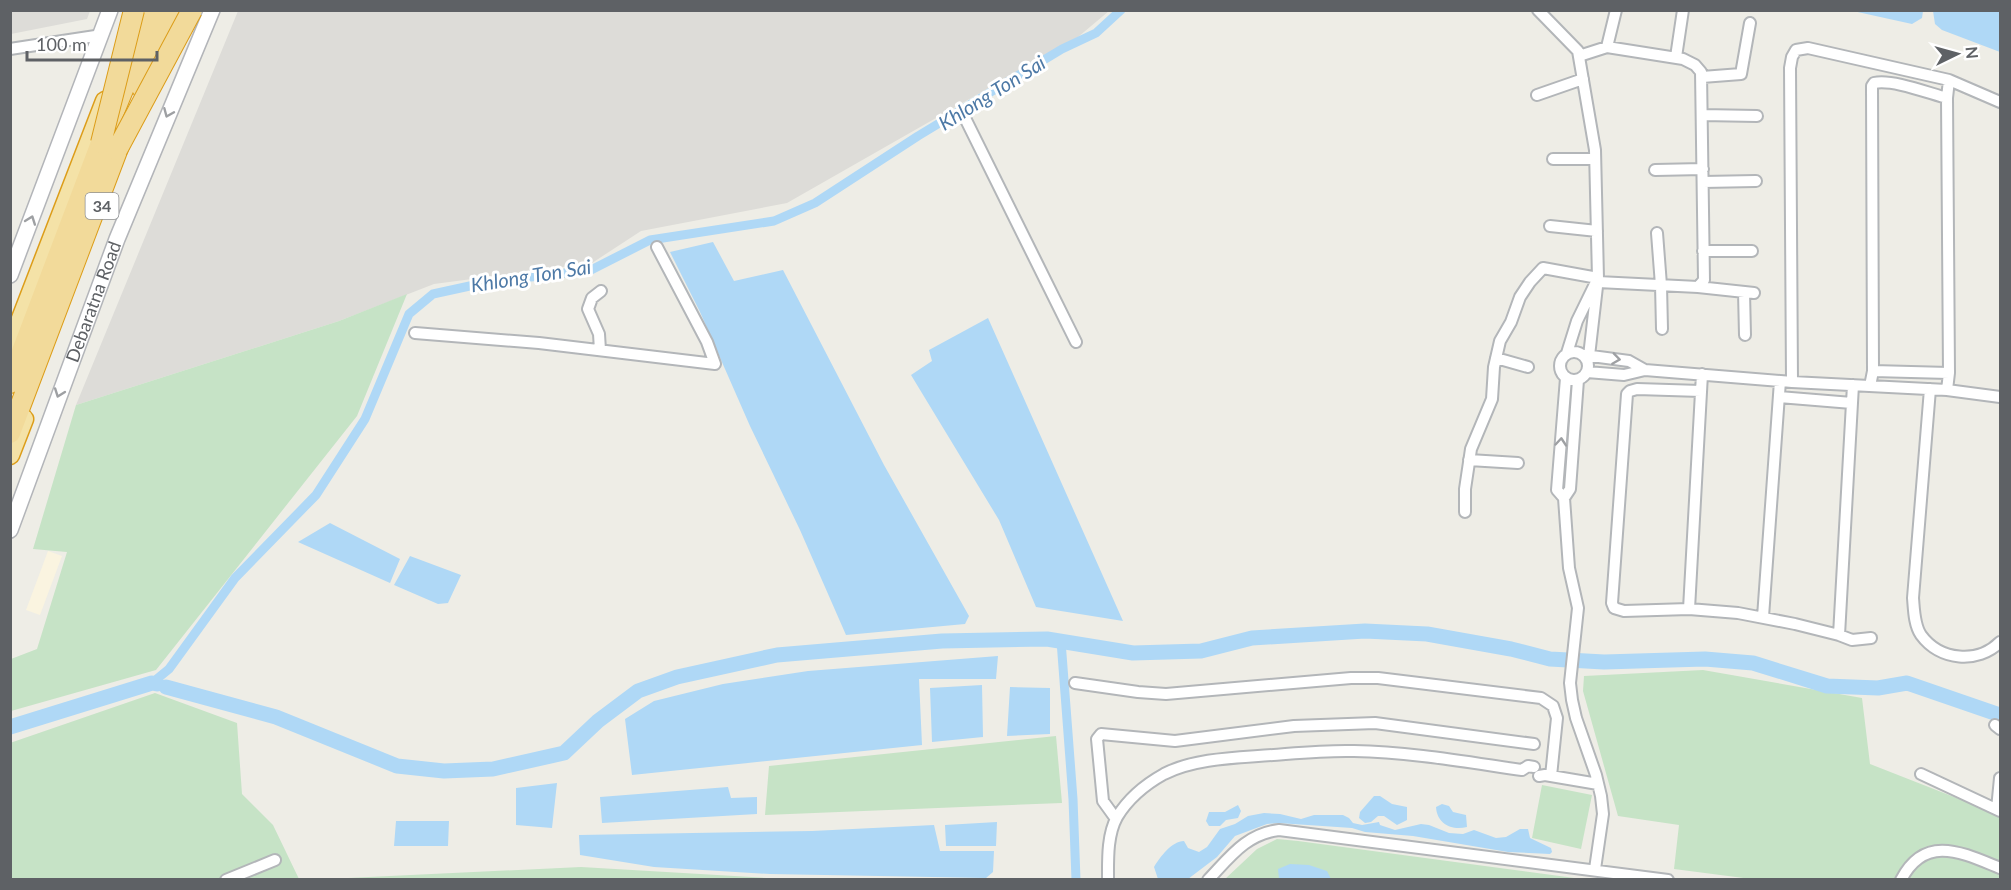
<svg xmlns="http://www.w3.org/2000/svg" width="2011" height="890" font-family="Lato,sans-serif">
	<rect width="100%" height="100%" fill="#eeede6"/>
	<path fill="#faf4e0" d="M48,551L62,556L40,615L26,610Z"/>
	<path fill="#dddcd8" d="M11,10H90V11L87,19L11,34Z
		M238,11H1109L1078,37L787,203L641,231L592,263L434,284L339,321L76,405Z"/>
	<path fill="#c6e3c6" d="M407,294L357,416L156,670L11,711V659L37,649L67,552L33,549L76,405L339,321Z
		M1703,670L1862,698L1870,764L2000,815V879L1759,880L1674,869L1679,825L1618,816L1583,691L1584,676Z
		M155,693L237,723L242,794L273,825L299,879H11L10,743Z
		M1056,736L1062,803L765,815L769,766Z
		M1542,785L1592,795L1581,849L1532,838Z
		M1277,839L1298,841L1582,879L1224,880L1257,849Z
		M581,867L784,879H327Z"/>
	<path fill="#afd8f6" d="M1853,11L1923,10V11L1922,18L1912,24Z
		M1933,11H2000V52L1942,30L1935,24Z
		M713,242L734,281L783,270L884,465L969,616L965,624L846,635L800,530L750,426L700,312L670,252Z
		M988,318L1123,621L1036,607L999,520L911,375L932,361L929,350Z
		M330,523L400,559L390,583L298,542Z
		M410,556L461,575L448,603L438,604L394,585Z
		M998,656L996,679H919L922,745L632,775L625,719L654,701L723,684L808,671Z
		M982,685L983,737L932,742L930,688Z
		M1010,687L1050,688V734L1007,736Z
		M557,783L552,828L516,825V788Z
		M728,787L731,798L757,797V814L602,823L600,797Z
		M1374,796H1380L1392,804L1407,807V820L1397,825L1384,816H1378L1371,822L1365,823L1359,818L1360,812Z
		M1442,804L1449,806L1453,812L1466,815L1467,827C1452,831 1437,824 1436,807Z
		M1238,805L1241,811L1238,818L1226,820L1220,826H1209L1206,821L1209,812H1225Z
		M1264,813L1280,814L1301,819L1314,815H1343L1349,818L1353,823L1362,825L1379,822L1380,825L1395,830L1421,824L1429,825L1449,833L1463,834L1474,830L1496,838L1506,837L1520,829H1528L1530,838L1551,848L1552,852L1550,854L1508,852L1413,836L1365,832L1352,828L1278,823L1267,824L1235,836L1217,857L1188,879H1158L1154,867C1160,857 1172,841 1184,841L1188,848L1199,852L1207,847L1220,829L1235,824L1248,816Z
		M396,821H449L448,846H394Z
		M997,822L996,846H946L945,825Z
		M934,825L940,851H994L993,872L986,878L770,874L654,867L580,855L579,835L812,831Z
		M1290,864L1309,865L1327,871L1331,879H1279L1278,869Z"/>
	<g fill="none" stroke-linecap="round" stroke-linejoin="round">
		<path stroke="#afd8f6" stroke-width="9" d="M1061,641L1073,799L1076,880
			M152,683L169,669L235,578L316,495L365,419L409,314L433,294L488,282L591,270L650,240L774,221L815,203L918,136L1062,49L1096,33L1121,10"/>
		<path stroke="#afd8f6" stroke-width="15" d="M166,687L276,717L397,766L444,771L493,769L564,753L598,721L638,691L677,677L777,655L942,641L1047,639L1133,653L1201,651L1252,638L1365,631L1427,634L1511,649L1550,659L1604,662L1705,659L1753,663L1827,686L1878,688L1907,683L2000,715
			M10,727L152,683L157,684"/>
		<defs>
			<path id="minor" d="M1538,10L1578,51L1595,150L1598,278L1589,356
				M1607,47L1616,10
				M10,49L102,35
				M1579,56L1607,47L1683,59L1695,65L1701,72L1704,280L1698,287L1598,282
				M1676,57L1683,10
				M1702,77L1741,74L1750,23
				M1537,95L1583,79
				M1702,115L1757,116
				M965,118L1076,342
				M1553,159H1595
				M1655,170L1703,169
				M1703,182L1756,181
				M1550,226L1597,231
				M1657,233L1661,285L1662,329
				M1703,251H1752
				M1698,287L1754,293
				M1744,292L1745,335
				M415,333L539,343L715,364L707,342L657,247
				M600,350L599,334L588,309L592,298L601,291
				M1560 366a14 14 0 1 1 28 0a14 14 0 1 1-28 0Z
				M1584,355L1629,361L1645,370
				M1496,358L1528,367
				M1873,371L1949,373
				M1587,372L1624,375L1645,370L1792,382L1947,390L2000,397
				M1578,380L1570,489L1564,498L1569,568L1578,608L1570,683L1572,700L1576,718L1596,775L1601,796L1603,814L1595,869
				M1792,382L1790,68L1792,57L1796,50L1808,48L1949,80L2000,102
				M1870,386L1873,371L1872,86L1874,83C1893,79 1928,93 1947,98
				M1930,389L1913,598C1914,609 1914,625 1921,635C1940,661 1978,664 2000,642
				M1947,390L1949,373L1947,98L1949,80
				M1701,391L1637,389L1630,391L1627,394L1612,603L1614,608L1624,611L1689,609L1738,613L1795,624L1839,635L1852,640L1871,638
				M1779,397L1852,403
				M1469,460L1518,463
				M1564,498L1557,490L1566,378
				M1465,512V489L1471,449L1492,399L1494,367L1500,341L1511,322L1520,297L1530,282L1543,268L1598,278L1577,321L1567,353
				M1689,609L1702,374
				M1763,617L1780,381
				M1839,635L1853,385
				M1075,683L1138,692L1166,694L1351,678H1378L1541,698L1553,706L1557,718L1551,776
				M1995,725L2000,729
				M1921,774L2000,811
				M1539,776L1545,775L1598,784
				M1997,809L2000,778
				M1116,819L1103,801L1097,739L1101,734L1175,741L1294,726L1375,723L1534,744
				M226,880L275,860
				M1108,880C1108,860 1107,835 1117,817C1128,799 1146,784 1164,774C1191,760 1228,758 1258,756C1290,754 1322,750 1354,751C1410,752 1466,762 1522,770L1528,766L1534,767
				M1208,880C1230,857 1246,834 1279,830L1668,880
				M1901,880C1925,833 1963,853 2000,868"/>
			<g id="secondary">
				<path d="M10,275L110,10"/>
				<path id="s1" d="M10,530L117,239L212,10"/>
			</g>
			<path id="trunk" d="M10,347L105,101
				M10,455L24,419"/>
			<path id="motorway" d="M142,88L175,10
				M10,383L101,143L156,10
				M10,433L123,135"/>
		</defs>
		<use href="#minor" stroke="#b3b6b9" stroke-width="14"/>
		<use href="#secondary" stroke="#b3b5b9" stroke-width="18"/>
		<use href="#trunk" stroke="#dc9d19" stroke-width="21"/>
		<use href="#motorway" stroke="#dc9d19" stroke-width="22"/>
		<use href="#minor" stroke="#fff" stroke-width="10"/>
		<use href="#secondary" stroke="#fff" stroke-width="15"/>
		<use href="#trunk" stroke="#f4e2a7" stroke-width="18"/>
		<use href="#motorway" stroke="#f2da9a" stroke-width="20"/>
		<defs>
			<path id="motorway-bridge" d="M101,143L134,10
				M117,150L192,10"/>
		</defs>
		<use href="#motorway-bridge" stroke="#dc9d19" stroke-width="22" stroke-linecap="butt"/>
		<use href="#motorway-bridge" stroke="#f2da9a" stroke-width="20"/>
	</g>
	<defs><path id="oneway-chevron" d="M-2-3.5L2.5 0L-2 3.5" fill="none" stroke-width="1.6" stroke-linecap="round" stroke-linejoin="round" transform="scale(1.5)"/></defs>
	<g stroke="#9ea0a3">
		<use href="#oneway-chevron" transform="translate(168 113) rotate(113)"/>
		<use href="#oneway-chevron" transform="translate(31 220) rotate(-70)"/>
		<use href="#oneway-chevron" transform="translate(1616 359) rotate(8)"/>
		<use href="#oneway-chevron" transform="translate(59 393) rotate(110)"/>
		<use href="#oneway-chevron" transform="translate(1561 442) rotate(-85)"/>
	</g>
	<g text-anchor="middle" stroke-width="6" stroke-linejoin="round" paint-order="stroke">
		<rect fill="#fff" stroke="#8e9093" stroke-width="1.5" x="85.5" y="193" width="33" height="26" rx="4.5"/>
		<g font-size="16" font-weight="bold" fill="#5e6165">
			<text x="102" y="212">34</text>
		</g>
		<g font-size="18" fill="#5e6165" stroke="#fff">
			<text dy="6" stroke="none"><textPath href="#s1" startOffset="243">Debaratna Road</textPath></text>
		</g>
		<g font-size="20" font-style="italic" fill="#4d79a6" stroke="#fff">
			<text transform="translate(992 93) rotate(-32)" y="7">Khlong Ton Sai</text>
			<text transform="translate(531 276) rotate(-9)" y="7">Khlong Ton Sai</text>
		</g>
	</g>
	<rect width="2011" height="890" fill="none" stroke="#5e6165" stroke-width="24"/>
	<g transform="translate(1957 54) rotate(85)" stroke="#ffffff" stroke-width="4.5" paint-order="stroke">
	<path d="M0-4.5L10 22L0 15L-10 22Z" fill="#5e6165"/>
	<text y="-9" font-size="16" font-weight="bold" text-anchor="middle" fill="#5e6165">N</text>
	</g>
	<path d="M27 51v9h130v-9" fill="none" stroke="#5e6165" stroke-width="3"/>
	<text x="36" y="51" font-size="18" fill="#5e6165" stroke="#ffffff" stroke-width="4.5" paint-order="stroke">100 m</text>
</svg>
